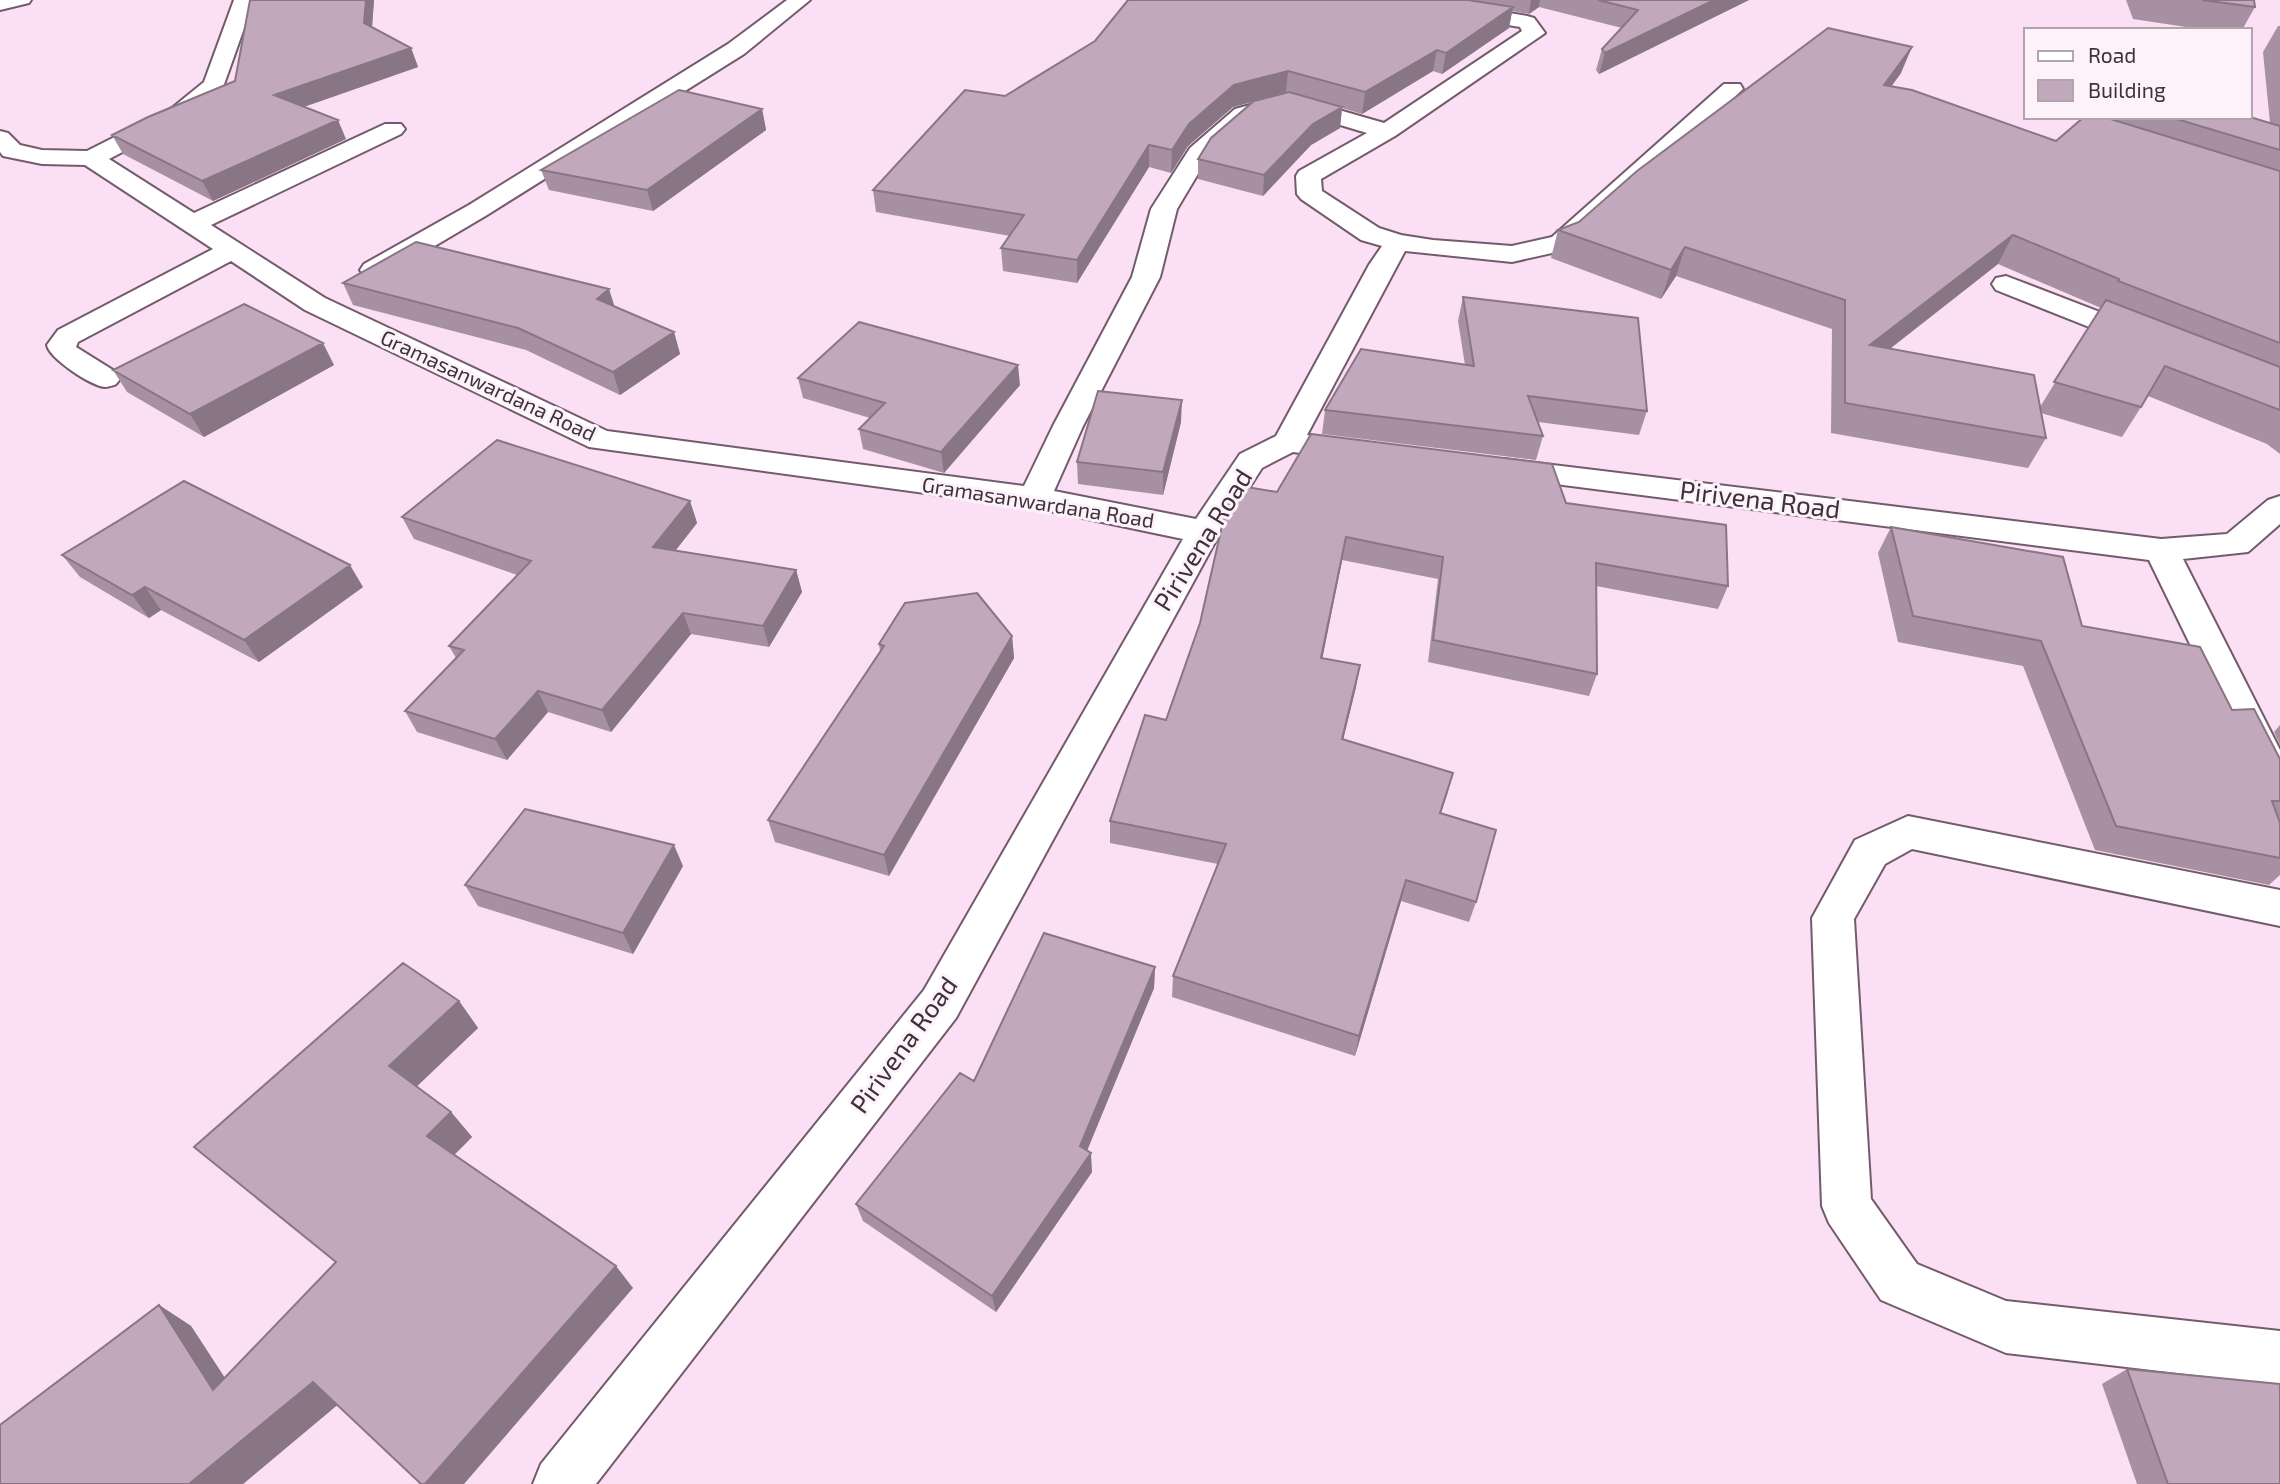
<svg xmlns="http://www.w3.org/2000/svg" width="2280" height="1484" font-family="'Exo 2',sans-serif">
	<rect width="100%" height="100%" fill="#fbdff4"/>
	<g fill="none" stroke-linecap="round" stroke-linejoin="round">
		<defs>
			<path id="service" d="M0,0H31L29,3L0,10Z"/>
			<path id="minor" d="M234,0H254L222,90L188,118L109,159L194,213L385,124H401L405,129L401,134L211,225L325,298L607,431L1024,486L1053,426L1132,277L1151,209L1190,148L1235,109L1287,95L1384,123L1522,31L1520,27L1393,6L1386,4L1383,0H1431L1527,16L1534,18L1545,33L1395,136L1321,179L1322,191L1379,228L1401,235L1433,240L1512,246L1552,237L1724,84H1740L1743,89L1570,249L1512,262L1405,251L1307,435L1368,444L1373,451L1368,458L1357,461L1293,452L1262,468L1220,533L956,1018L596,1484H533L541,1464L924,990L1183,539L1035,508L589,447L305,310L231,261L78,342L76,347L116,372L121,378L116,384C115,385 107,387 105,387C91,386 49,358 47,345L58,330L213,249L85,165L42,164L3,156L0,152V131L8,133L20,145L42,150L87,151L172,108L204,82ZM1287,109L1367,133L1299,171L1296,176L1297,194L1301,199L1361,240L1382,246L1369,265L1276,436L1240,454L1196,519L1054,491L1083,426L1160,277L1177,209L1208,157L1251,119Z
				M787,0H810L744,54L487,215L384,276L374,278L364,276L360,270L364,264L469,205L728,44Z
				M2006,276L2152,332L2156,338L2152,344L2142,347L2132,344L1996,290L1992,284L1996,278Z
				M1504,459L2161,539L2227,534L2268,500L2280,496V524L2248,552L2183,559L2280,750V804L2266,800L2149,560L1493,476L1488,469L1493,462Z
				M1908,816L2280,890V926L1912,849L1885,864L1854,919L1871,1199L1917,1264L2006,1301L2280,1331V1385L2006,1353L1881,1300L1829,1223L1822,1206L1812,918L1855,840Z"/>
		</defs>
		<use href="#service" stroke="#735b6d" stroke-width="4"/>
		<use href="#minor" stroke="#735b6d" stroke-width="4"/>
		<use href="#service" fill="#fff" fill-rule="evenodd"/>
		<use href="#minor" fill="#fff" fill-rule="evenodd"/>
	</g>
	<path fill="#a790a2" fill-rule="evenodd" d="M250,0H374L372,27L411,48L418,67L304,107L346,139L213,201L123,154L112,135L235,81Z
		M1128,0H1749L1599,74L1596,70L1602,49L1622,28L1539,7L1529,14L1512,11L1509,28L1442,74L1433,71L1362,114L1342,108L1340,128L1311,145L1263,196L1198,179V159L1253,102L1233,107L1188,146L1171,173L1149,167L1077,283L1003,271L1001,248L1010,236L876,212L873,190L1005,96L1095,41Z
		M2126,0H2254L2255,7L2242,30H2206L2133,19Z
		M2278,26H2280V454L2267,444L2148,396L2122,437L2041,413L2046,438L2028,468L1831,433L1832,329L1676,276L1661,299L1551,258L1558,230L1579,222L1901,73L1891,86L2056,141L2084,117H2250L2270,123L2263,52ZM1998,264L2101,308L2040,407L1890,349Z
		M762,109L766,130L653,211L549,190L541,170Z
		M343,283L614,306L674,332L680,354L620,395L526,350L353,305Z
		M1463,297L1647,411L1639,435L1538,422L1543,436L1536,460L1322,434L1325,410L1465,365L1458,321Z
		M334,365L204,437L127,392L113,370Z
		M798,378L1020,385L944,473L863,449L859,429L870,418L803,398Z
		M1181,422L1163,495L1078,484L1077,462Z
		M1277,492L1566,503L1728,586L1718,609L1596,586L1597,674L1589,696L1428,662L1438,579L1342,560L1322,658L1356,687L1343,739L1453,773L1441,813L1476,902L1469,922L1401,901L1355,1056L1172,997L1173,976L1218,864L1110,843V821L1166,720Z
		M690,501L697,523L675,551L796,570L802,592L769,647L691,634L611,732L548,712L507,760L417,732L405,711L456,658L449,646L517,575L414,539L402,517Z
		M1891,527L2082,626L2232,710L2280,759V875L2269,885L2095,850L2023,666L1898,642L1878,553Z
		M62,555L363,587L259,662L161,610L149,618L80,577Z
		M1012,636L1014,658L889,876L775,842L768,820L880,651L879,644Z
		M2280,725V745L2274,732Z
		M683,866L633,954L478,906L465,885Z
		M1155,967L1154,988L1087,1151L1092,1172L996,1312L863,1221L856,1204L974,1081Z
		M459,1001L478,1028L416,1087L451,1112L472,1137L454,1155L633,1288L337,1405L243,1484H0L159,1305L191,1326L225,1378L336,1262L194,1147Z
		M2127,1369L2280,1484H2137L2102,1384Z"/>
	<path fill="#887684" d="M366,0H374L371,41L364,23Z
		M1531,0H1540L1539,7L1529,14Z
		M1714,0H1749L1599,74L1605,53Z
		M1513,7L1509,28L1442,74L1446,53Z
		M1912,47L1901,73L1873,112L1884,85Z
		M411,48L418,67L283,114L274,95Z
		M1437,50L1433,71L1362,114L1365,92Z
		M1288,71L1286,92L1233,107L1188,146L1171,173L1172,150L1189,124L1234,85Z
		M1342,107L1340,128L1311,145L1263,196L1264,175L1313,124Z
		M762,109L766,130L653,211L647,190Z
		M338,120L346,139L213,201L202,181Z
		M1149,145V167L1077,283V260Z
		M2013,235L1998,264L1857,374L1870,345Z
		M1685,247L1676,276L1661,299L1671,270Z
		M609,289L616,311L597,299Z
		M674,332L680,354L620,395L613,372Z
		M323,343L334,365L204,437L190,414Z
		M1018,365L1020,385L944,473L941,452Z
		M1182,400L1181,422L1163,495V472Z
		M690,501L697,523L661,569L653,547Z
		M1346,537L1342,560L1318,680L1321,658Z
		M350,565L363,587L259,662L244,640Z
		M796,570L802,592L769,647L763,626Z
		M145,587L161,610L149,618L132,595Z
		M683,613L691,634L611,732L602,710Z
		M1012,636L1014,658L889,876L884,855Z
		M1360,665L1356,687L1338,761L1342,739Z
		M538,691L548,712L507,760L495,739Z
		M1453,773L1447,795L1434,834L1440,813Z
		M674,845L683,866L633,954L623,933Z
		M1406,880L1401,901L1355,1056L1359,1036Z
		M1155,967L1154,988L1081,1165L1080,1146Z
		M459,1001L478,1028L411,1092L389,1066Z
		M451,1112L472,1137L449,1160L427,1136Z
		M1091,1153L1092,1172L996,1312L992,1296Z
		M616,1266L633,1288L464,1484H425Z
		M159,1305L191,1326L245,1409L213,1390Z
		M313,1382L341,1402L243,1484H189Z"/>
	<path fill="#c2a8bc" stroke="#887684" stroke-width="2" d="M250,0H366L364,23L411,48L274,95L338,120L202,181L112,135L148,117L235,81Z
		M1128,0H1468L1513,7L1446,53L1437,50L1365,92L1288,71L1234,85L1189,124L1172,150L1149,145L1077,260L1001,248L1024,215L873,190L965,90L1005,96L1095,41Z
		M1598,0H1714L1605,53L1602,49L1638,10Z
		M2202,0H2254L2255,7Z
		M1828,28L1912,47L1884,85L1912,90L2056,141L2084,117H2104L2280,171V343L2118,281L2119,279L2013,235L1870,345L2034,375L2046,438L1845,403V300L1685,247L1671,270L1558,230L1579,222L1637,171Z
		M679,90L762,109L647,190L541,170Z
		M1289,92L1342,107L1313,124L1264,175L1198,159L1211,138L1254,101Z
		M2170,117H2250L2280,126V150Z
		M416,242L609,289L597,299L674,332L613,372L518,328L343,283Z
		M1463,297L1638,318L1647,411L1528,396L1543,436L1325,410L1361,349L1474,366Z
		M2106,300L2280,367V410L2165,366L2141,407L2054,382Z
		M244,304L323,343L190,414L113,370Z
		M859,322L1018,365L941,452L859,429L885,403L798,378Z
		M1098,391L1182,400L1163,472L1077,462Z
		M1311,434L1552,464L1566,503L1726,525L1728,586L1596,563L1597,674L1433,640L1443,557L1346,537L1321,658L1360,665L1342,739L1453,773L1440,813L1496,830L1476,902L1406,880L1359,1036L1173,976L1226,844L1110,821L1145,715L1166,720L1200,623L1226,508L1241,486L1277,492Z
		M497,440L690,501L653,547L796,570L763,626L683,613L602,710L538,691L495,739L405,711L464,650L449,646L531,561L402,517Z
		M184,481L350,565L244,640L145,587L132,595L62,555Z
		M1891,527L2063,557L2082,626L2200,647L2232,710L2254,709L2280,759V801H2272L2280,823V858L2116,826L2041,641L1913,616Z
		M977,593L1012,636L884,855L768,820L884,646L879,644L905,603Z
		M525,809L674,845L623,933L465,885Z
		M1044,933L1155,967L1080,1146L1091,1153L992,1296L856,1204L960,1073L974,1081Z
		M403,963L459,1001L389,1066L451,1112L427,1136L616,1266L425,1484H421L313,1382L189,1484H0V1425L159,1305L213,1390L336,1262L194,1147Z
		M2127,1369L2280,1384V1484H2168Z"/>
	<g text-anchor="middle" stroke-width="6" stroke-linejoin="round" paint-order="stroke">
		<g font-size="21" fill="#3d323a" stroke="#fdf2fa">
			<text transform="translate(488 386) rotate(25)" y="7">Gramasanwardana Road</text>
			<text transform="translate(1038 503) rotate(9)" y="7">Gramasanwardana Road</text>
		</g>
		<g font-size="26" fill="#3d323a" stroke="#fdf2fa">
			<text transform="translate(1760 500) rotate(7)" y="9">Pirivena Road</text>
			<text transform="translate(1203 540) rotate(-58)" y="9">Pirivena Road</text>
			<text transform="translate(904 1045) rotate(-54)" y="9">Pirivena Road</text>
		</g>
	</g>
	<rect x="2024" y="28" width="228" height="91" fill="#fdf2fa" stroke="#b0a5ad" stroke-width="2"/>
	<rect x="2038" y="51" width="35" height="10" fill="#ffffff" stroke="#b0a5ad" stroke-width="2"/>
	<text x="2088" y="63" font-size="21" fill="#3d323a">Road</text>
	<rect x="2038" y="80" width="35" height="21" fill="#c2a8bc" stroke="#b0a5ad" stroke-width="2"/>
	<text x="2088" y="98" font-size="21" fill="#3d323a">Building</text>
</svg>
